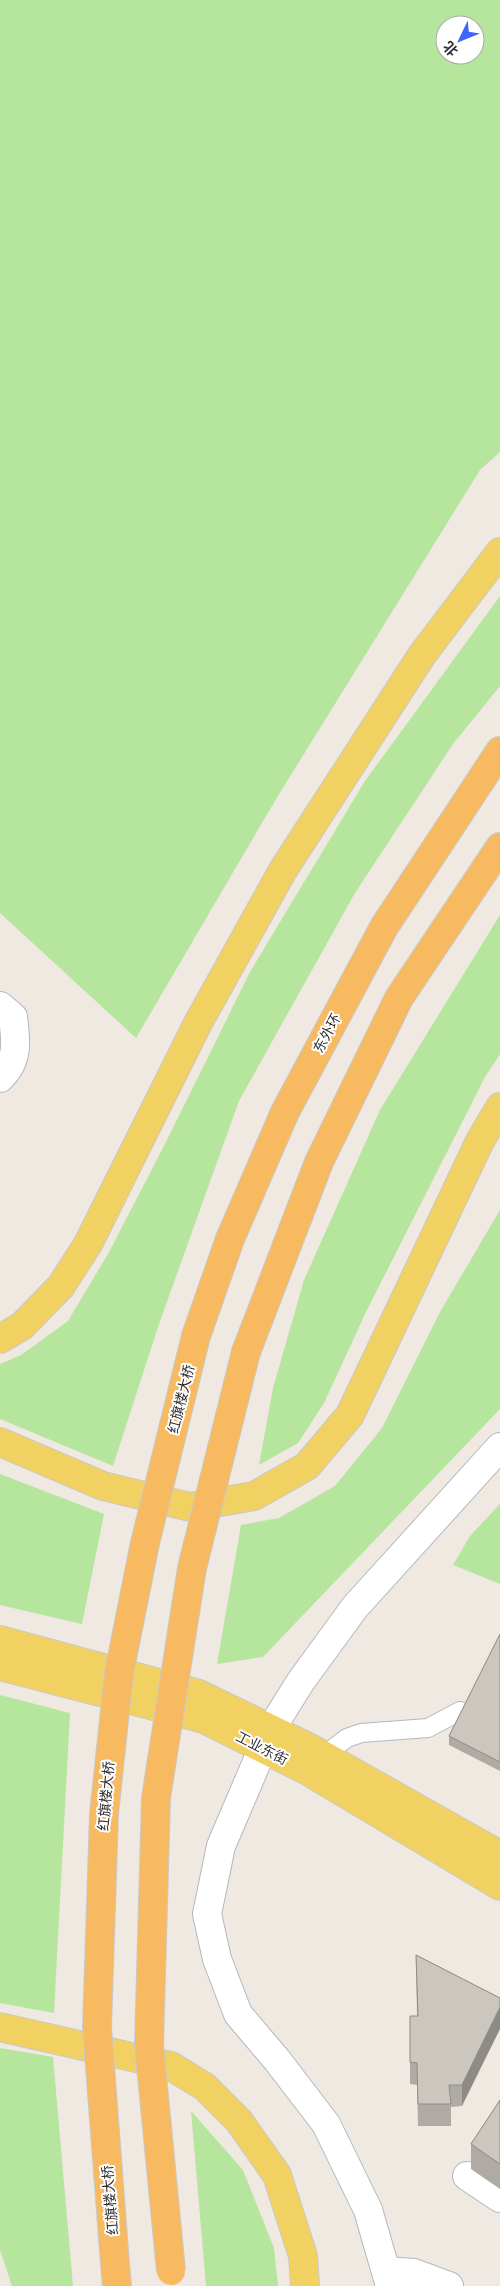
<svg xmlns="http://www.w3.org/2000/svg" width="500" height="2286" font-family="'IBM Plex Sans','Noto Sans SC',sans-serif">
	<rect width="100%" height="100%" fill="#efe9e1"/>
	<path fill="#b6e59e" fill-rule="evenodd" d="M0,0H500V452L480,470L276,799L136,1038L0,913ZM445,25H475V55H445Z
		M500,596V686L453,744L355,893L239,1101L159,1324L113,1466L0,1419V1364L21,1355L68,1321L108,1254L166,1142L250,972L365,781Z
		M500,915V1054L485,1077L366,1312L324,1403L298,1443L259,1465L273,1388L304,1280L380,1110Z
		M500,1210V1409L263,1657L217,1664L241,1525L279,1518L335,1486L382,1428L440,1312Z
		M0,1474L104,1514L82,1624L0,1605Z
		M500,1504V1584L453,1565L470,1536Z
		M0,1695L70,1713L54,2013L0,2003Z
		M0,2048L53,2057L73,2286H12L0,2250Z
		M191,2111L243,2170L274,2248L278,2286H206Z"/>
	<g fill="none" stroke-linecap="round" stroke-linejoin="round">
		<defs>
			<path id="service" d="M320,1754L331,1750L347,1738L361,1733L428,1728L460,1711L500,1730"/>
			<path id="minor" d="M0,1006L13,1017C16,1041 19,1060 0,1078
				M467,2176L500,2198
				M386,2271L414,2273L449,2286
				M390,2286L368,2210L326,2124L277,2060L238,2014L217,1959L207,1914L221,1846L271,1729L301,1681L355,1607L500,1447"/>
			<path id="primary" d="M0,1339L22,1326L61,1286L88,1244L198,1023L283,870L422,655L500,552
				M0,1442L103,1486L190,1507L254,1496L307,1466L350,1415L480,1141L500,1107
				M0,1640L199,1694L312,1749L500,1855
				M0,1666L204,1719L306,1770L500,1886
				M0,2027L171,2066L205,2087L239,2121L277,2175L303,2256L305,2286"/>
			<path id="trunk" d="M196,1336L230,1239L285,1112L384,927L500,751
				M246,1352L319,1162L399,998L500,847
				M115,2264L117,2286"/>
		</defs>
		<use href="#service" stroke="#b4b7c1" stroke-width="20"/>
		<use href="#minor" stroke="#b4b7c1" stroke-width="30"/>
		<use href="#primary" stroke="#c9c9c9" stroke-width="30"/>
		<use href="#trunk" stroke="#c9c9c9" stroke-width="30"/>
		<use href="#service" stroke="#fff" stroke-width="18"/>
		<use href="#minor" stroke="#fff" stroke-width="28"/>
		<use href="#primary" stroke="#f2d163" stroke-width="28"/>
		<use href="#trunk" stroke="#f8ba60" stroke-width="28"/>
		<defs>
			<path id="trunk-bridge" d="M115,2264L97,2027L104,1814L119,1673L145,1543L196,1336
				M171,2271L149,2045L156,1798L192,1568L246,1352"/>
		</defs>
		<use href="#trunk-bridge" stroke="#c9c9c9" stroke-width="30" stroke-linecap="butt"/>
		<use href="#trunk-bridge" stroke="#f8ba60" stroke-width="28"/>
	</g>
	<path fill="#afaba4" d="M500,1634V1771L449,1745V1736Z
		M416,1955L500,1998L462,2106L451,2107V2126H418L417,2085L410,2084V2016H417Z
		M500,2100V2189L471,2169V2144Z"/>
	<path fill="#8e8b86" d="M500,2007V2029L462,2106V2085Z"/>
	<path fill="#cbc7bf" stroke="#8e8b86" d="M500,1634V1762L449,1736Z
		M416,1955L500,1998V2007L462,2085H449L451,2104H418L417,2063L410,2062V2016H418Z
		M500,2100V2164L471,2144Z"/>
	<g text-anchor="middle" stroke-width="4" stroke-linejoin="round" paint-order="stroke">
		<g font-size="14" fill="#2e2e2e" stroke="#fff">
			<text transform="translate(327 1033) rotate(-62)" y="5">东外环</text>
			<text transform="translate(181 1399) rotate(-76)" y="5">红旗楼大桥</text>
			<text transform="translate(262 1748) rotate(27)" y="5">工业东街</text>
			<text transform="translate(106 1796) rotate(-85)" y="5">红旗楼大桥</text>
			<text transform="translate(110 2200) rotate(-95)" y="5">红旗楼大桥</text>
		</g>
	</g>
	<g transform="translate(460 40) rotate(227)"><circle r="24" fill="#ffffff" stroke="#ababab"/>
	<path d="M0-4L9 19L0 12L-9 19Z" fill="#4264fb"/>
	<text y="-8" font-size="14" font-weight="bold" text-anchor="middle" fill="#2e2e2e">北</text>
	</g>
</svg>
